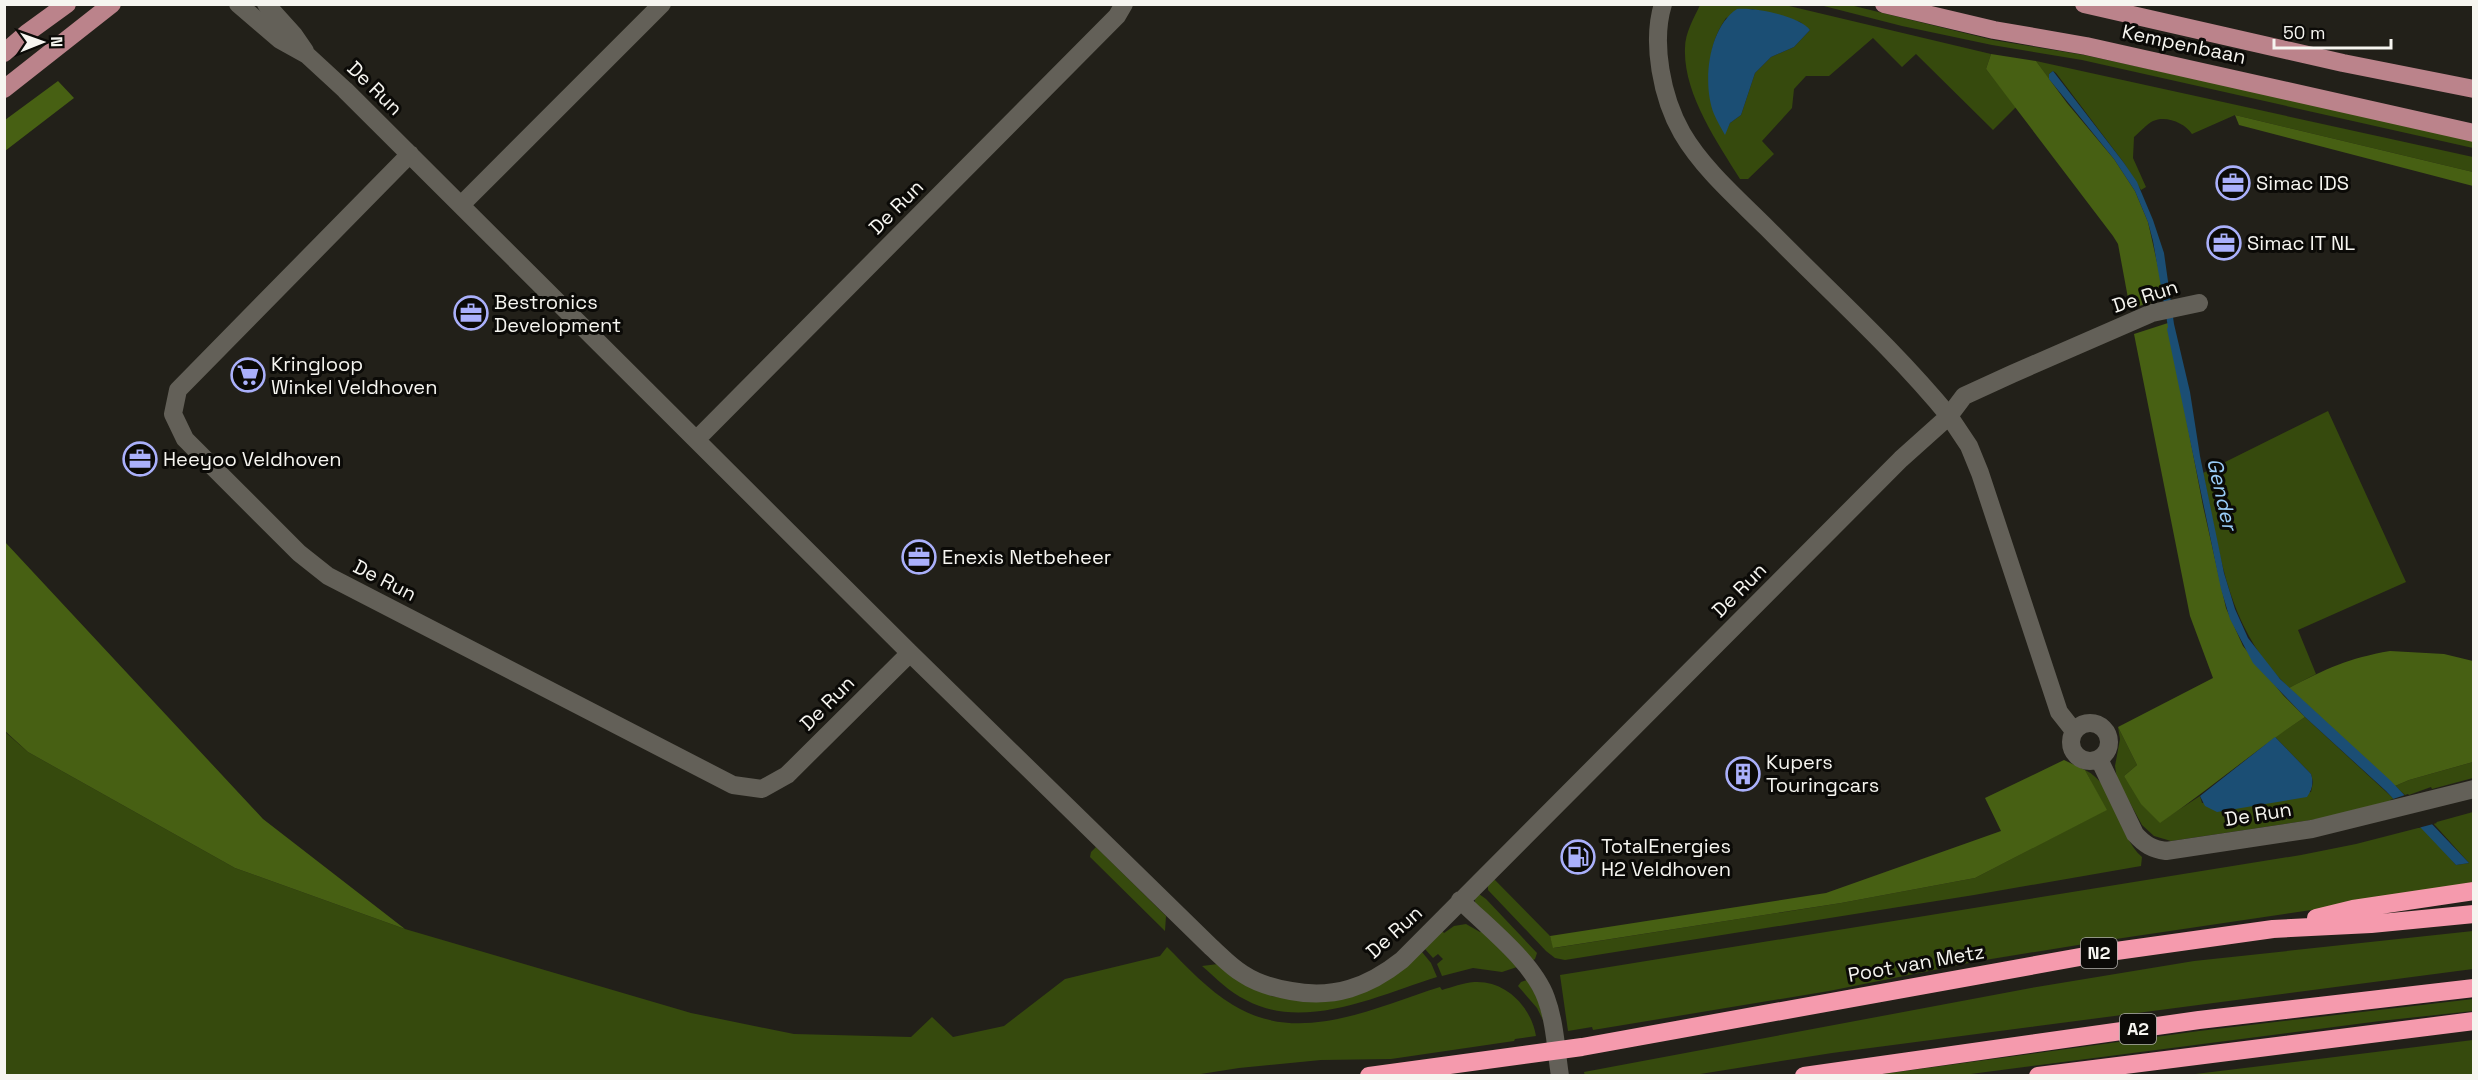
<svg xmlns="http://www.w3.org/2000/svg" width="2478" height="1080" font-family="'Space Grotesk',sans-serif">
	<rect width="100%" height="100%" fill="#222019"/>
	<path fill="#364a0d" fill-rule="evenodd" d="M1700,5H1785L1991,54L1986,69L2016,107L1993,130L1916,54L1902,67L1873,38L1829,76H1806L1794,89L1792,108L1762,141L1774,154L1748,179H1740C1717,142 1683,93 1685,48C1685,33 1694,18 1700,5ZM1752,9L1800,22L1810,30L1794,47L1771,57L1755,73L1741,115L1730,123L1726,131C1713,89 1699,58 1726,18Z
		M1820,5H1850L1993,40L2084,55L2473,139V148L2082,60L1992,45L1902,26Z
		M2036,61L2473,157V172L2235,115L2192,134C2185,123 2166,115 2153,121C2147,124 2140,132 2134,137L2133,158L2146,187L2141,190L2124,163L2056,73L2053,71L2049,74L2051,77L2049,79Z
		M2328,411L2406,582L2298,630L2316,674L2289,688C2225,626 2221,555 2203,473Z
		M2305,717L2395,800L2318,819L2171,841L2154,836L2142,825L2117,779L2115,766L2120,739L2118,727L2137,765L2124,776L2160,822L2200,796L2202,803L2311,792L2313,782L2311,774L2275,737Z
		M4,731L28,752L235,868L405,929L691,1013L794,1034L911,1037L932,1017L953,1037L1004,1026L1065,979L1160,956L1167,947C1187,967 1208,990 1233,1005C1299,1046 1373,1008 1440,987L1442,990C1452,987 1463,983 1474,982C1505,980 1531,1006 1536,1036L1515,1039L1514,1041L1391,1059L1321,1060L1239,1068L1188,1076L5,1075Z
		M2473,762V778L2432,789L2431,787L2406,796L2395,786L2409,780Z
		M2085,770C2118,786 2116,834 2142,857L2141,866L1974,895L1565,960L1555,958L1546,951L1488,890V884L1493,878L1550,936L1554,948L1841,903L1975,878L2106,810Z
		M2473,812V886L2109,940L1979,961L1829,991L1593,1030L1592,1027L1568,1031L1560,975L2301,855L2356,844L2422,827L2456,865L2469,863L2433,823Z
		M1096,847L1166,916L1165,931L1090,857L1091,852Z
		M1479,894L1486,899L1537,953L1535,959L1532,961L1475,903V898Z
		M1466,924L1480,932L1482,931L1517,967L1502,972L1473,968L1442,976L1437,964L1443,959L1438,954L1433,958L1425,949L1442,931L1444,933L1454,926Z
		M2473,931V969L1832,1053L1694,1075L1585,1076L1584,1072L2031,988L2194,961Z
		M1422,952L1431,963L1437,977C1379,995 1304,1032 1246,1000C1229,992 1216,978 1202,966L1218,964L1271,996L1310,1002Z
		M1527,980L1538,1000L1544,1022L1537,1008L1518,986L1521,982Z
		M2473,999V1011L2380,1021L1963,1075H1875L2199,1031Z
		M2473,1040V1075H2187Z"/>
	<path fill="#476013" d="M1991,54L2036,61L2067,103L2114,159L2135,191L2148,222L2165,298L2130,309L2118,244L2113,236L1986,69Z
		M58,81L74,98L5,151V120Z
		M2235,115L2473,172V186L2239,125Z
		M2168,323L2203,506L2226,608L2243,646L2283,695L2305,717C2255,750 2210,789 2160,823L2141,804L2124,776L2137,765L2118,727L2213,678L2190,616L2134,334Z
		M5,542L263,819L405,929L235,868L28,752L5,731Z
		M2390,651L2444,654L2473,661V762L2409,780L2395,786L2289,688C2325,669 2349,658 2390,651Z
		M2064,760L2085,770L2107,810L1975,878L1841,903L1553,948L1550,936L1826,893L2001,831L1985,798Z"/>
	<path fill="#1b4e74" d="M1737,9C1754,7 1800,16 1810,30L1794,47L1771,57L1755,73L1741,115L1730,123L1725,135C1721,128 1717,121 1714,114C1702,84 1708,28 1737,9Z
		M2053,71L2124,163L2137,182L2153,220L2164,253L2174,324L2190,392L2200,456L2224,573L2235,609L2248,638L2280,679L2391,781L2469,863L2456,865L2386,791L2305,717L2253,663L2230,619L2221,589L2167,329L2168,327L2153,241L2148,222L2135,191L2114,159L2049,79V74Z
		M2275,737L2311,774C2314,783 2312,790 2307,797L2217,812L2205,806L2200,796Z"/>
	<path fill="#222019" d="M2408,794L2437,823L2418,828L2390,800Z"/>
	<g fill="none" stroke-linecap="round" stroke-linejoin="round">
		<path stroke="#636058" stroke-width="18" d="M238,4L280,40L307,55L345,90L910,653L1211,947C1221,956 1231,967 1243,974C1258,984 1273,988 1291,991C1334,999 1368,987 1402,960L1901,459L1949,416C1894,349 1828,290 1767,228C1738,199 1703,169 1682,133C1662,98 1651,43 1663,4
			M266,4L294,35L305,51
			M410,154L178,390L173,414L185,439L299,553L328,576L733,785L762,789L787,775L910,653
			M462,204L662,4
			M697,439L1117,16L1124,4
			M2071 742a19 19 0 1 1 38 0a19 19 0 1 1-38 0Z
			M2074,731L2059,712L1980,473L1969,446L1949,416L1964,396L2012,374L2152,313L2199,303
			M2099,759L2135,834C2145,845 2152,849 2166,851L2312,829L2474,789
			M1460,900C1487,927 1533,962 1546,998C1555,1022 1556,1050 1560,1076"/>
		<path stroke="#bb838b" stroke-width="18" d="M1884,4L1994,30L2086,46L2474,133
			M2084,4L2343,63L2474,89
			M4,53L27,33L67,4
			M4,89L112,4"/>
		<path stroke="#f59aad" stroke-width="18" d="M2316,918L2353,909L2474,891
			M1369,1076L1582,1047L2102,953L2273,929L2371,924L2474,914
			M1804,1076L2199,1020L2474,988
			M2038,1076L2474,1021"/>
	</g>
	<defs>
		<symbol id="office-ring" viewBox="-11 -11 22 22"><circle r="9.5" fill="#0b0a07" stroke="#aab0fb" stroke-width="1.5"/><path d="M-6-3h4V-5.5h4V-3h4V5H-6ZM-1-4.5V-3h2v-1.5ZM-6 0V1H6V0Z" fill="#aab0fb"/></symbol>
		<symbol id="supermarket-ring" viewBox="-11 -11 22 22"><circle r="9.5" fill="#0b0a07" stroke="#aab0fb" stroke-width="1.5"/><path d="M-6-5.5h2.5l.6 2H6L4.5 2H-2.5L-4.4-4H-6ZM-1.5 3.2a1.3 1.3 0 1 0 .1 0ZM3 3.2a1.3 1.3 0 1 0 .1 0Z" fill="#aab0fb"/></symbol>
		<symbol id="building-ring" viewBox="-11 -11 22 22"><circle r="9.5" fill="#0b0a07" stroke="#aab0fb" stroke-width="1.5"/><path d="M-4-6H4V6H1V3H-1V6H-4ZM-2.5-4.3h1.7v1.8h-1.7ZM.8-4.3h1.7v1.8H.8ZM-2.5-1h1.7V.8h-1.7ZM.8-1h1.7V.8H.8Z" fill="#aab0fb"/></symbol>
		<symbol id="fuel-ring" viewBox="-11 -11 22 22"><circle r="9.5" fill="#0b0a07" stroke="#aab0fb" stroke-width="1.5"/><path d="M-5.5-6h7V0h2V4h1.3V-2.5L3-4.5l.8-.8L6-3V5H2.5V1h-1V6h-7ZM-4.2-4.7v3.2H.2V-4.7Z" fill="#aab0fb"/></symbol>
	</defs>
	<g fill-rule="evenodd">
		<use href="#office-ring" x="2214" y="164" width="38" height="38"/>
		<use href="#office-ring" x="2205" y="224" width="38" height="38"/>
		<use href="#office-ring" x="452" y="294" width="38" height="38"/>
		<use href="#supermarket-ring" x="229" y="356" width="38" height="38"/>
		<use href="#office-ring" x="121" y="440" width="38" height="38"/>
		<use href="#office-ring" x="900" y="538" width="38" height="38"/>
		<use href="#building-ring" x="1724" y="755" width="38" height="38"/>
		<use href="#fuel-ring" x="1559" y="838" width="38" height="38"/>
	</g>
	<g text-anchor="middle" stroke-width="6" stroke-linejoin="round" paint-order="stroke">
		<g fill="#0b0a07" stroke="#b0aeaa" stroke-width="1.5">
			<rect x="2081" y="938" width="36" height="30" rx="4.5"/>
			<rect x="2120" y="1014" width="36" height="30" rx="4.5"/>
		</g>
		<g font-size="18" font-weight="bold" fill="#f6f5f0">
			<text x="2099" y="959">N2</text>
			<text x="2138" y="1035">A2</text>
		</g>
		<g font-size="20" fill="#f6f5f0" stroke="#0b0a07">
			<text transform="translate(2184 44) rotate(12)" y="7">Kempenbaan</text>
			<text transform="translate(375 88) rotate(44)" y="7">De Run</text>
			<text transform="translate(896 207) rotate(-45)" y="7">De Run</text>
			<text transform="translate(2145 296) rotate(-18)" y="7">De Run</text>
			<text transform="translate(385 580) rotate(27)" y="7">De Run</text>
			<text transform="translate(1739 590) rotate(-45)" y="7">De Run</text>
			<text transform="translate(827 703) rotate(-45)" y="7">De Run</text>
			<text transform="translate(2258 814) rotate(-9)" y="7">De Run</text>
			<text transform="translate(1394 932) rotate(-42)" y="7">De Run</text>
			<text transform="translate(1916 963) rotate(-10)" y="7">Poot van Metz</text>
		</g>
		<g font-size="20" fill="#f6f5f0" stroke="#0b0a07" text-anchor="start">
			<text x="2256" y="190">Simac IDS</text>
			<text x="2247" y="250">Simac IT NL</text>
			<text x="494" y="309">Bestronics<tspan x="494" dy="23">Development</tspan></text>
			<text x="271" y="371">Kringloop<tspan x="271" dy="23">Winkel Veldhoven</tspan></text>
			<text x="163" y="466">Heeyoo Veldhoven</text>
			<text x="942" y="564">Enexis Netbeheer</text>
			<text x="1766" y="769">Kupers<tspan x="1766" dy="23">Touringcars</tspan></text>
			<text x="1601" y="853">TotalEnergies<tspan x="1601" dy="23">H2 Veldhoven</tspan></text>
		</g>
		<g font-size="21" font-style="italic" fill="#9acdf8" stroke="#0b0a07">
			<text transform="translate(2222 494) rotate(77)" y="7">Gender</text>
		</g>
	</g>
	<rect width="2478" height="1080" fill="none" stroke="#f6f5f0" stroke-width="12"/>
	<g transform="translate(42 42) rotate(89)" stroke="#0b0a07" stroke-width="4.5" paint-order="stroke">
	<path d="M0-4.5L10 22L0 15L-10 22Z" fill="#f6f5f0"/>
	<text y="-9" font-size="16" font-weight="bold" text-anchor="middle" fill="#f6f5f0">N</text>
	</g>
	<path d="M2274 39v9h117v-9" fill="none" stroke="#f6f5f0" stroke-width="3"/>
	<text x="2283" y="39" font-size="18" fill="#f6f5f0" stroke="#0b0a07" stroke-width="4.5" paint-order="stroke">50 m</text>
</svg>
